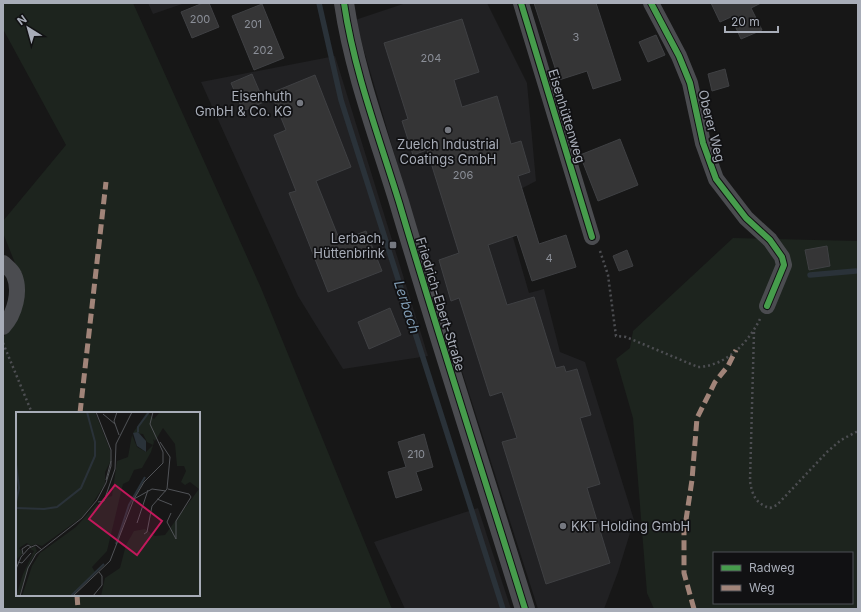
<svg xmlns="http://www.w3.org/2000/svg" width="861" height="612" font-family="Inter,sans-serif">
	<rect width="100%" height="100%" fill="#171717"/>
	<path fill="#212123" d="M148,3H185L153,14Z
		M406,3H487L527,83L536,181L502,199L529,293L544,289L560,352L585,362L634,520L618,572L604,609H538L415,224L355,20Z
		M335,56L428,356L343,369L298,296L201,82Z
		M478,508L511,609H405L374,542Z"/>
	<path fill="#1d241e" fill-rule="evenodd" d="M3,3H133L261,288L392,609H3V337L14,326L19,273L3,233V221L66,145L3,29ZM17,413H199V595H17Z
		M733,238L858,241V609H654L647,593L633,418L616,359L630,348L633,331ZM714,553H852V603H714Z"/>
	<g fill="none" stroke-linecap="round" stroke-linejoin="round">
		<path stroke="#2a3239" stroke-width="5.5" d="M319,3L341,100L503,609
			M810,275L856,271"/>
	</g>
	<path fill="#353536" stroke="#3f4043" d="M203,3H209L219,27L192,38L181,12Z
		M534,3H596L621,80L593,89L587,71L559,80Z
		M711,3H761L751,8L762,30L741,39L731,17L720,22Z
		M262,4L284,58L254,70L232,16Z
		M462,19L479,72L454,80L462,107L497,96L511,144L521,141L530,172L518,176L539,244L566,235L576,267L532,281L517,235L488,245L507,305L534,297L556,368L564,366L566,372L577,369L591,415L580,418L600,484L587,488L610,563L546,584L502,442L517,438L502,392L490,396L459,298L451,301L439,260L459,253L427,150L413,155L402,121L408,119L384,43Z
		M656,35L665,55L648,62L639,42Z
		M725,69L729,86L712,91L708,74Z
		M252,74L264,102L243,111L231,83Z
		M315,75L351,167L316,181L340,241L366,231L382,271L328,292L289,193L296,191L274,135L286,130L271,93Z
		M620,139L638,185L598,201L580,155Z
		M827,246L830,266L809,270L805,250Z
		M627,250L633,266L619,271L613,256Z
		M390,308L401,335L369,349L358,322Z
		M424,434L433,467L416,472L422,490L396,498L388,472L406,467L398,442Z"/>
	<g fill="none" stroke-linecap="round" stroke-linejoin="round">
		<path stroke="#4d4e52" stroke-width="2.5" stroke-dasharray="2 3" stroke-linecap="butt" d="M600,251L608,275L616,336L626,337L698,367C726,366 748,343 760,319
			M754,332L750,481C752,495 756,504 770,508L777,505L827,452L841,440L858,431
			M3,343L32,413"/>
		<path stroke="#4b4c50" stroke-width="16" d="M521,3L592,237
			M651,3L679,56L690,83L703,143L716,179L746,218L770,240L782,257L784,265L767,306
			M3,263C6,266 12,270 14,275C21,291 15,314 3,327"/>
		<path stroke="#4b4c50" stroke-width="20" d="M344,3C354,71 379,137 399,202C439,338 483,473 525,609"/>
		<path stroke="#a18479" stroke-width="5" stroke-dasharray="10 5" stroke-linecap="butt" d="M80,413L106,182
			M77,595L78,609
			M694,609L684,573V533L692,480L697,418L715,382L728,366L736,350"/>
		<defs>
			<path id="cycleway" d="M344,3C354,71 379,137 399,202C439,338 483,473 525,609
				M521,3L592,237
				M651,3L679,56L690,83L703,143L716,179L746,218L770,240L782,257L784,265L767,306"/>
		</defs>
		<use href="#cycleway" stroke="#111113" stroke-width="8"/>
		<use href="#cycleway" stroke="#469c4c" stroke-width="6"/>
	</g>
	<g fill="#757880" stroke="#111113" stroke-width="1.5">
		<circle cx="300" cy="103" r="4"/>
		<circle cx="448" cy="130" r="4"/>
		<rect x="389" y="241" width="8" height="8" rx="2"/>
		<circle cx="563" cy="526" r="4"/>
	</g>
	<g text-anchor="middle" stroke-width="3.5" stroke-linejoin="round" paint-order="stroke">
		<g font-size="11" fill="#8b8f98">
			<text x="200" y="23">200</text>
			<text x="253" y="28">201</text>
			<text x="576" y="41">3</text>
			<text x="263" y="54">202</text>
			<text x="431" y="62">204</text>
			<text x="463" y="179">206</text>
			<text x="549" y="262">4</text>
			<text x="416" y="458">210</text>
		</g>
		<g font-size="13" fill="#a8adb8" stroke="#111113" text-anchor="end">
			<text x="292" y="101">Eisenhuth<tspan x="292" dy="15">GmbH &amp; Co. KG</tspan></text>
			<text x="448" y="149" text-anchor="middle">Zuelch Industrial<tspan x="448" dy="15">Coatings GmbH</tspan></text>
			<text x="385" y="243">Lerbach,<tspan x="385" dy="15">Hüttenbrink</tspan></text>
			<text x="571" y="531" text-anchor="start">KKT Holding GmbH</text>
		</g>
		<g font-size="13" fill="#a8adb8" stroke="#111113">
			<text transform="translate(567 116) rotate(73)" y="5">Eisenhüttenweg</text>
			<text transform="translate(712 126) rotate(76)" y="5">Oberer Weg</text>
			<text transform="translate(441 304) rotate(73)" y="5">Friedrich-Ebert-Straße</text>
		</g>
		<g font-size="14" font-style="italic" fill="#7f9bb3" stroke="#111113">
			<text transform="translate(407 307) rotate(72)" y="5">Lerbach</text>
		</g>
	</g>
	<g transform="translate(16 412)">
		<rect width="184" height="184" fill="#171717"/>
		<path d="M0,0H79L94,38L95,48L89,60V72L69,103L26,134L20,132L15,134L11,131L3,136L7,141L0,148ZM131,0L138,7L144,0H184V184H85L89,166L104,156L110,133L118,119L129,117L139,124L149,123L183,77L174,70L169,73L165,70L170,59L168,54H161L159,32L147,16L139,29L137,27L138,30L135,40L126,56L118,58L113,69L107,72L91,139L76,155L79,160L55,184H6L16,154L24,141L60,115L81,92H86L89,86L96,84L101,49L112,45L116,23L121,35L130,40L137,33L131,30L127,22L117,21ZM19,134L21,139L15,148L3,184H0L7,162L18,139L14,137Z" fill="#1d241e"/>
		<path d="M122,20L130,29V40L121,34L117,21Z" fill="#2a3239"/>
		<path fill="none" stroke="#2a3239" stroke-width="2" d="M122,20V15L133,0M0,52L3,76L0,90M0,96L28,97L41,95L65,76L79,44V30L71,0M100,132L113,93L129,65M55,184L88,152"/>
		<path fill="none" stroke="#515357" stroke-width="1" d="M101,0L98,9L103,23M87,2L99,12M90,68L95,49M152,77L173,82L175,85L160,109V127M118,87L136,77L150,79M141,87L156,93M82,90L88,89L99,57L100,32L116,0M155,101L151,110L160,127M121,111L132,78M128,122L131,120L136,94L151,77L154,45L144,30M7,142L6,137L12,133L15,135M2,150L6,151L15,141M0,157L5,145L13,136L20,133L26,138M4,184L12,156L20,142L66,106L81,88L90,71L95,54V38L80,0M57,184L94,149L118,87L128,70L147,51V40L134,12L137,0M77,184L86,173V164L83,160"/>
		<path fill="#c2185b" fill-opacity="0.15" stroke="#c2185b" stroke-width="2" d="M99,73L146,109L121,143L73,107Z"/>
		<rect width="184" height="184" fill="none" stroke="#a8adb8" stroke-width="2"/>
	</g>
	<rect width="861" height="612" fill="none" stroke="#a8adb8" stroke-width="8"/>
	<rect x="713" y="552" width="140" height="52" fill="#111113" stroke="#4d4f55"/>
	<rect x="721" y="565" width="20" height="6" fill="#469c4c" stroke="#4d4f55"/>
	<text x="749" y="572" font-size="12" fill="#a8adb8">Radweg</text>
	<rect x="721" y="585" width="20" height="6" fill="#a18479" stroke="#4d4f55"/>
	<text x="749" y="592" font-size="12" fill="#a8adb8">Weg</text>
	<g transform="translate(28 28) rotate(323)" stroke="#111113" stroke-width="3" paint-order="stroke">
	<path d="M0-3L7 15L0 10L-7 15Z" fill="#a8adb8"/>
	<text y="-6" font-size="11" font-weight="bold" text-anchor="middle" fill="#a8adb8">N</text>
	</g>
	<path d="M725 26v6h53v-6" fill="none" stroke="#a8adb8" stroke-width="2"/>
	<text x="731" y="26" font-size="12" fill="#a8adb8" stroke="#111113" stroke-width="3" paint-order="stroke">20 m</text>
</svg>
